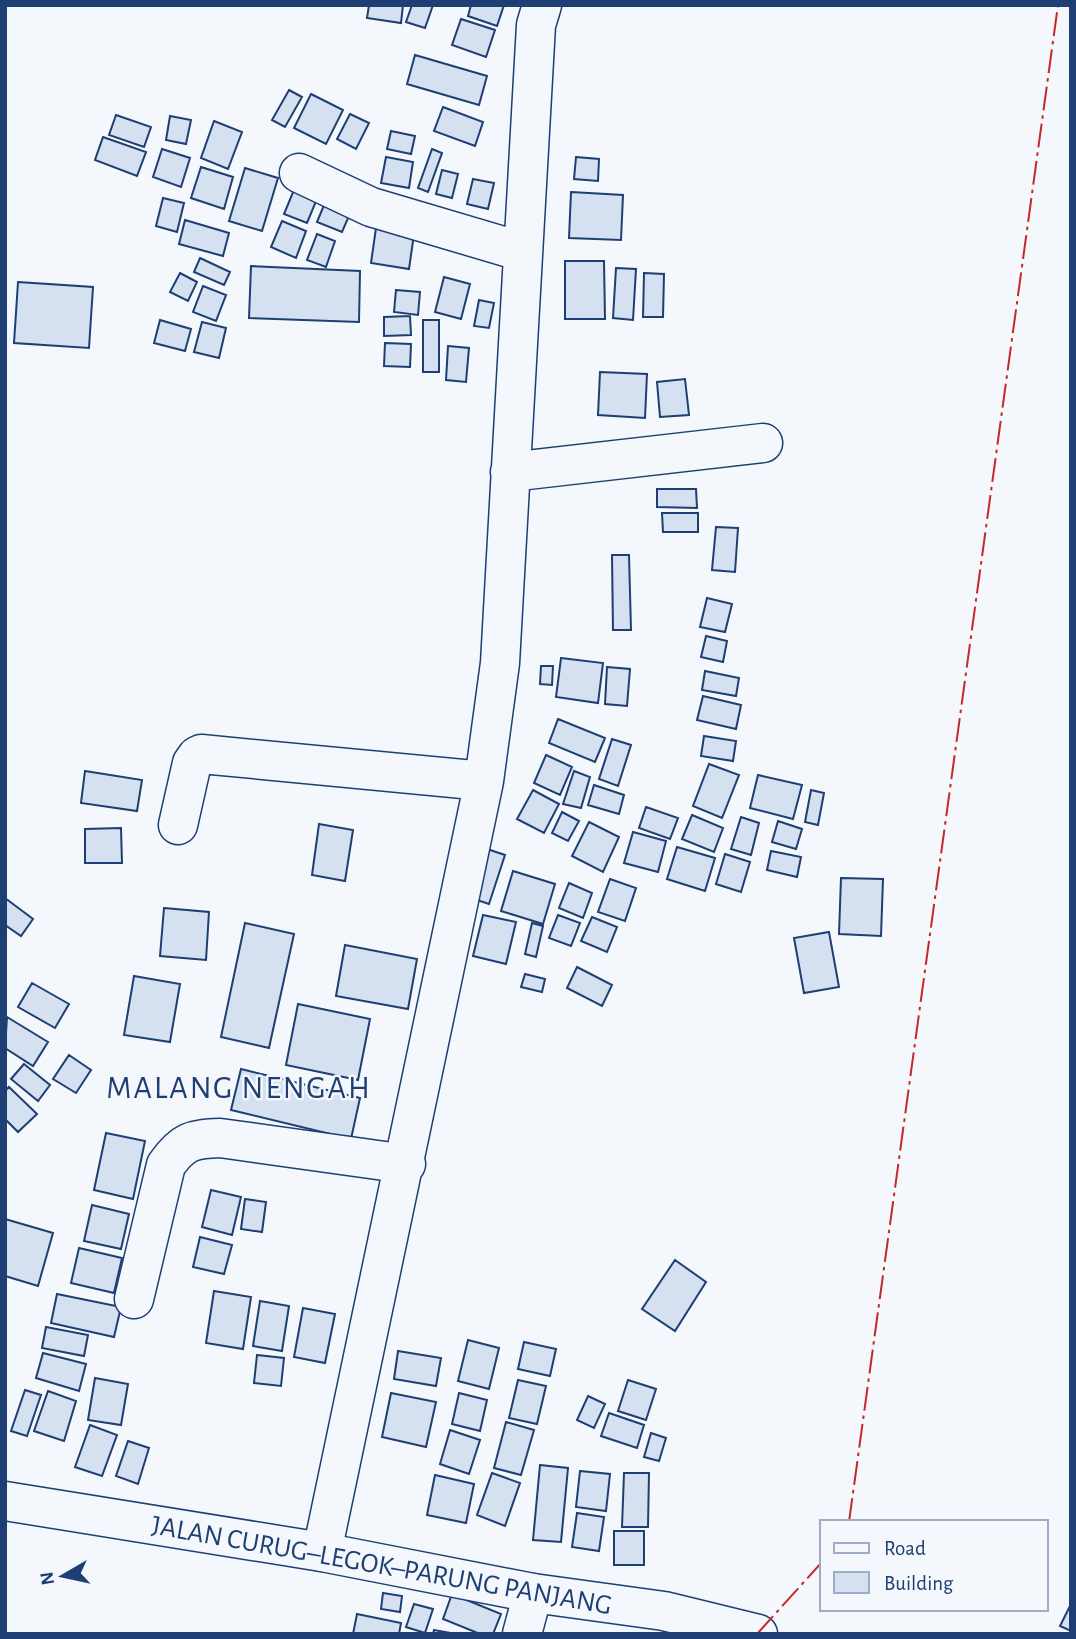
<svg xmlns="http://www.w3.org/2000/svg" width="1076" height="1639" font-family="'Alegreya Sans',sans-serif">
	<rect width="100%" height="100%" fill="#f4f7fb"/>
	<path fill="#d5e0f0" stroke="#1d3f73" stroke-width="2" d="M369,5H403L401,23L367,18Z
		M412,5H433L425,28L406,22Z
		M471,5H504L497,26L468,16Z
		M461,19L495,30L486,57L452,45Z
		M415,55L487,76L479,105L407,84Z
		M289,90L302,97L285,127L272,120Z
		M311,94L343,110L326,144L294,128Z
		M443,107L483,122L475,146L434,131Z
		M350,114L369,123L356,149L337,139Z
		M116,115L151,127L144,147L109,135Z
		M170,116L191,120L186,144L166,140Z
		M214,121L242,132L228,169L201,158Z
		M391,131L415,136L411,154L387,149Z
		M103,137L146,152L137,176L95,160Z
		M162,149L190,158L181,187L153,177Z
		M432,149L442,153L428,192L418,188Z
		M386,157L413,162L409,188L381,183Z
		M576,157L599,159L598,181L574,179Z
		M201,167L233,177L224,209L191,198Z
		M245,168L278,178L262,231L229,221Z
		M442,170L458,174L452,198L436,194Z
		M473,179L494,183L488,209L467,204Z
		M296,185L319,194L307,223L284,214Z
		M571,192L623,195L621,240L569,238Z
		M163,198L184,203L177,232L156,226Z
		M327,198L352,209L342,232L317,222Z
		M185,220L229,233L223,256L179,244Z
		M282,221L306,231L296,258L271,247Z
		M377,221L415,227L409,269L371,263Z
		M317,234L335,241L326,267L307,260Z
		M200,258L230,272L224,285L194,272Z
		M565,261H604L605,319H565Z
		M251,266L360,271L359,322L249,318Z
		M616,268L636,269L633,320L613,318Z
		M180,273L197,282L188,301L170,292Z
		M644,273L664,274L663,317H643Z
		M444,277L470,284L461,319L435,312Z
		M18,282L93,287L89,348L14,343Z
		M203,286L226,295L216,321L193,312Z
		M396,290L420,292L418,315L394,312Z
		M479,300L494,303L489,328L474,326Z
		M410,316L411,335L384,336V317Z
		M160,320L191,329L185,351L154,343Z
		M423,320H439V372H423Z
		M202,322L226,328L219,358L194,352Z
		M385,343L411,344L410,367L384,366Z
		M448,346L469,348L466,382L446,380Z
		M600,372L647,374L645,418L598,415Z
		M685,379L689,415L660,417L657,382Z
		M657,489H696L697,508L657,507Z
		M662,513H698V532H663Z
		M716,527L738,528L735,572L712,570Z
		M612,555H629L631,630H613Z
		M707,598L732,604L725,632L700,627Z
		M706,636L727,641L723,662L701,657Z
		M561,658L603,663L598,703L556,697Z
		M541,666H553L552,685L540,684Z
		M607,667L630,669L627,706L605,704Z
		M705,671L739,678L736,696L702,690Z
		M703,696L741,705L736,729L697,720Z
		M558,719L605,738L595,762L549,743Z
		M704,736L736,741L733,761L701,756Z
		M612,739L631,745L618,786L599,779Z
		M546,755L572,767L560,795L534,783Z
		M709,764L739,775L722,818L693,806Z
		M85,771L142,780L137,811L81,803Z
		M574,771L590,777L581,808L563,804Z
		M758,775L802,785L793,819L750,808Z
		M594,785L624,795L619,814L588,805Z
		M533,790L559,804L544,833L517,819Z
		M811,790L824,793L818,825L805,822Z
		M646,807L678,818L670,839L639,828Z
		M562,812L579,821L568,841L552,833Z
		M692,815L723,828L714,852L682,839Z
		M741,817L759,823L751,855L731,849Z
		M778,821L802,829L796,849L772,842Z
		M589,822L619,837L603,872L572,856Z
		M319,824L353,830L345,881L312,875Z
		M121,828L122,863H85V829Z
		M633,832L666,841L658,872L624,863Z
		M677,847L715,858L705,891L667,879Z
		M484,848L505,855L489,904L468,897Z
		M771,851L801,857L797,877L767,870Z
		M725,854L750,862L741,892L716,884Z
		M513,871L555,884L543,924L501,911Z
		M841,878L883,879L881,936L839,934Z
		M610,879L636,888L625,921L598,912Z
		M569,883L592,893L583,918L559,908Z
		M5,898L33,919L21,936L5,925Z
		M164,908L209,912L206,960L160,956Z
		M483,915L516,922L506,964L473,956Z
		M558,915L580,923L571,946L549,938Z
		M592,917L617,927L607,952L581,941Z
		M245,923L294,934L269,1048L221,1037Z
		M532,923L543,926L536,957L525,954Z
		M829,932L839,987L804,993L794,938Z
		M345,945L417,959L408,1009L336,996Z
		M577,967L612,985L602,1006L567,988Z
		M525,974L545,979L542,992L521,987Z
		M134,976L180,984L170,1042L124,1035Z
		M32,983L69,1004L55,1028L18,1007Z
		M298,1004L370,1019L358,1080L286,1065Z
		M7,1017L48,1042L33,1066L5,1048Z
		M69,1055L91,1070L76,1093L53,1079Z
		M24,1064L50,1085L38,1101L11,1079Z
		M241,1069L360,1098L351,1139L231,1110Z
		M9,1087L37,1114L18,1132L5,1119V1091Z
		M106,1133L145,1141L133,1199L94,1190Z
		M211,1190L241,1197L232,1235L202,1227Z
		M245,1199L266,1202L262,1232L241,1229Z
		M92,1205L129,1214L121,1249L84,1241Z
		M5,1219L53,1233L38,1286L5,1276Z
		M200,1237L232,1245L224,1274L193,1267Z
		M79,1248L122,1258L114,1293L71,1283Z
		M675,1260L706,1282L675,1331L642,1309Z
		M214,1291L251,1297L243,1349L206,1343Z
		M57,1294L121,1307L114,1337L51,1323Z
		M260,1301L289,1306L282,1351L253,1346Z
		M303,1308L335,1314L325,1363L294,1357Z
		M46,1327L88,1335L84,1356L42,1348Z
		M468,1340L499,1348L489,1389L458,1381Z
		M524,1342L556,1349L550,1376L518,1369Z
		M398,1351L441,1358L436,1386L394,1379Z
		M43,1353L86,1364L79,1391L36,1378Z
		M257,1355L284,1358L281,1386L254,1383Z
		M95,1378L128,1384L121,1425L88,1420Z
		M518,1380L546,1386L537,1424L509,1418Z
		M628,1380L656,1389L646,1420L618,1411Z
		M25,1390L41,1395L27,1436L11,1431Z
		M48,1391L76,1401L64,1441L34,1431Z
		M391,1393L436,1402L426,1447L382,1437Z
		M459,1393L487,1400L480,1431L452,1424Z
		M588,1396L605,1404L594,1428L577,1420Z
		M609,1413L644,1425L637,1448L601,1436Z
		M506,1422L534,1430L521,1475L494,1468Z
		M90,1425L117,1435L102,1476L75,1467Z
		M450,1430L480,1440L469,1474L440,1464Z
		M651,1433L666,1438L659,1461L644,1457Z
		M128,1441L149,1448L138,1484L116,1476Z
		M540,1465L568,1468L561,1542L533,1540Z
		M580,1471L610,1474L606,1511L576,1507Z
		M492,1473L520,1483L505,1526L477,1515Z
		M624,1473H649L648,1527H622Z
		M435,1475L474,1484L466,1523L427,1515Z
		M577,1513L604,1517L599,1551L572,1547Z
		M614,1531H644V1565H614Z
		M383,1593L402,1596L400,1612L381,1609Z
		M452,1594L501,1614L493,1634H480L443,1619Z
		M414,1604L433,1609L425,1633L406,1627Z
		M1071,1604V1631L1060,1626Z
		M357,1614L401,1623L399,1634H353Z
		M434,1630L456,1634H433Z"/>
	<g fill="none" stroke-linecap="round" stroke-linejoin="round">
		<defs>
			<path id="minor" d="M299,173L371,207L523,252
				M510,472L763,443
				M178,825L192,763L197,756L201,754L484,781
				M134,1299L166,1165C183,1141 192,1139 220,1138L406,1164
				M322,1552L484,781L500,663L536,25L542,5
				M522,1634L533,1593"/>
			<path id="major" d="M5,1501L322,1552L533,1593L664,1611L758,1634"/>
		</defs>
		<use href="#minor" stroke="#1d3f73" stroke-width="41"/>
		<use href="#major" stroke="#1d3f73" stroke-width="41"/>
		<use href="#minor" stroke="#f4f7fb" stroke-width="38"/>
		<use href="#major" stroke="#f4f7fb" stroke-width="38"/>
		<path stroke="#c62828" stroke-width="2" stroke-dasharray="24 5 3.5 5" stroke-linecap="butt" d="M849,1522L1058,5
			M757,1634L822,1562"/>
	</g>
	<g text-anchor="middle" stroke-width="5" stroke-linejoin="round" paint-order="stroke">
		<g font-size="28" fill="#1d3f73" stroke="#f4f7fb">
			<text transform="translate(382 1564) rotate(10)" y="10">JALAN CURUG–LEGOK–PARUNG PANJANG</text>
		</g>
		<g font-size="32" letter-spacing="2" fill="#1d3f73" stroke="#f4f7fb">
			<text x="239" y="1098">MALANG NENGAH</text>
		</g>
	</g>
	<rect width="1076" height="1639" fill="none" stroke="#1d3f73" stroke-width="14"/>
	<rect x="820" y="1520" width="228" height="91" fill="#f4f7fb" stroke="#9eadc5" stroke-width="2"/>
	<rect x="834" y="1543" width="35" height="10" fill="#f4f7fb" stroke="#9eadc5" stroke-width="2"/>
	<text x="884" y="1555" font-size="21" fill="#1d3f73">Road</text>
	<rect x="834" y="1572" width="35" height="21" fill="#d5e0f0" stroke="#9eadc5" stroke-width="2"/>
	<text x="884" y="1590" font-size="21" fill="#1d3f73">Building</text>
	<g transform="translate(63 1576) rotate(261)" stroke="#f4f7fb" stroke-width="5" paint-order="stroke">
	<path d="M0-5L12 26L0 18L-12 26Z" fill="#1d3f73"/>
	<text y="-10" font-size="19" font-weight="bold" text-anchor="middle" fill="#1d3f73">N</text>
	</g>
</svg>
